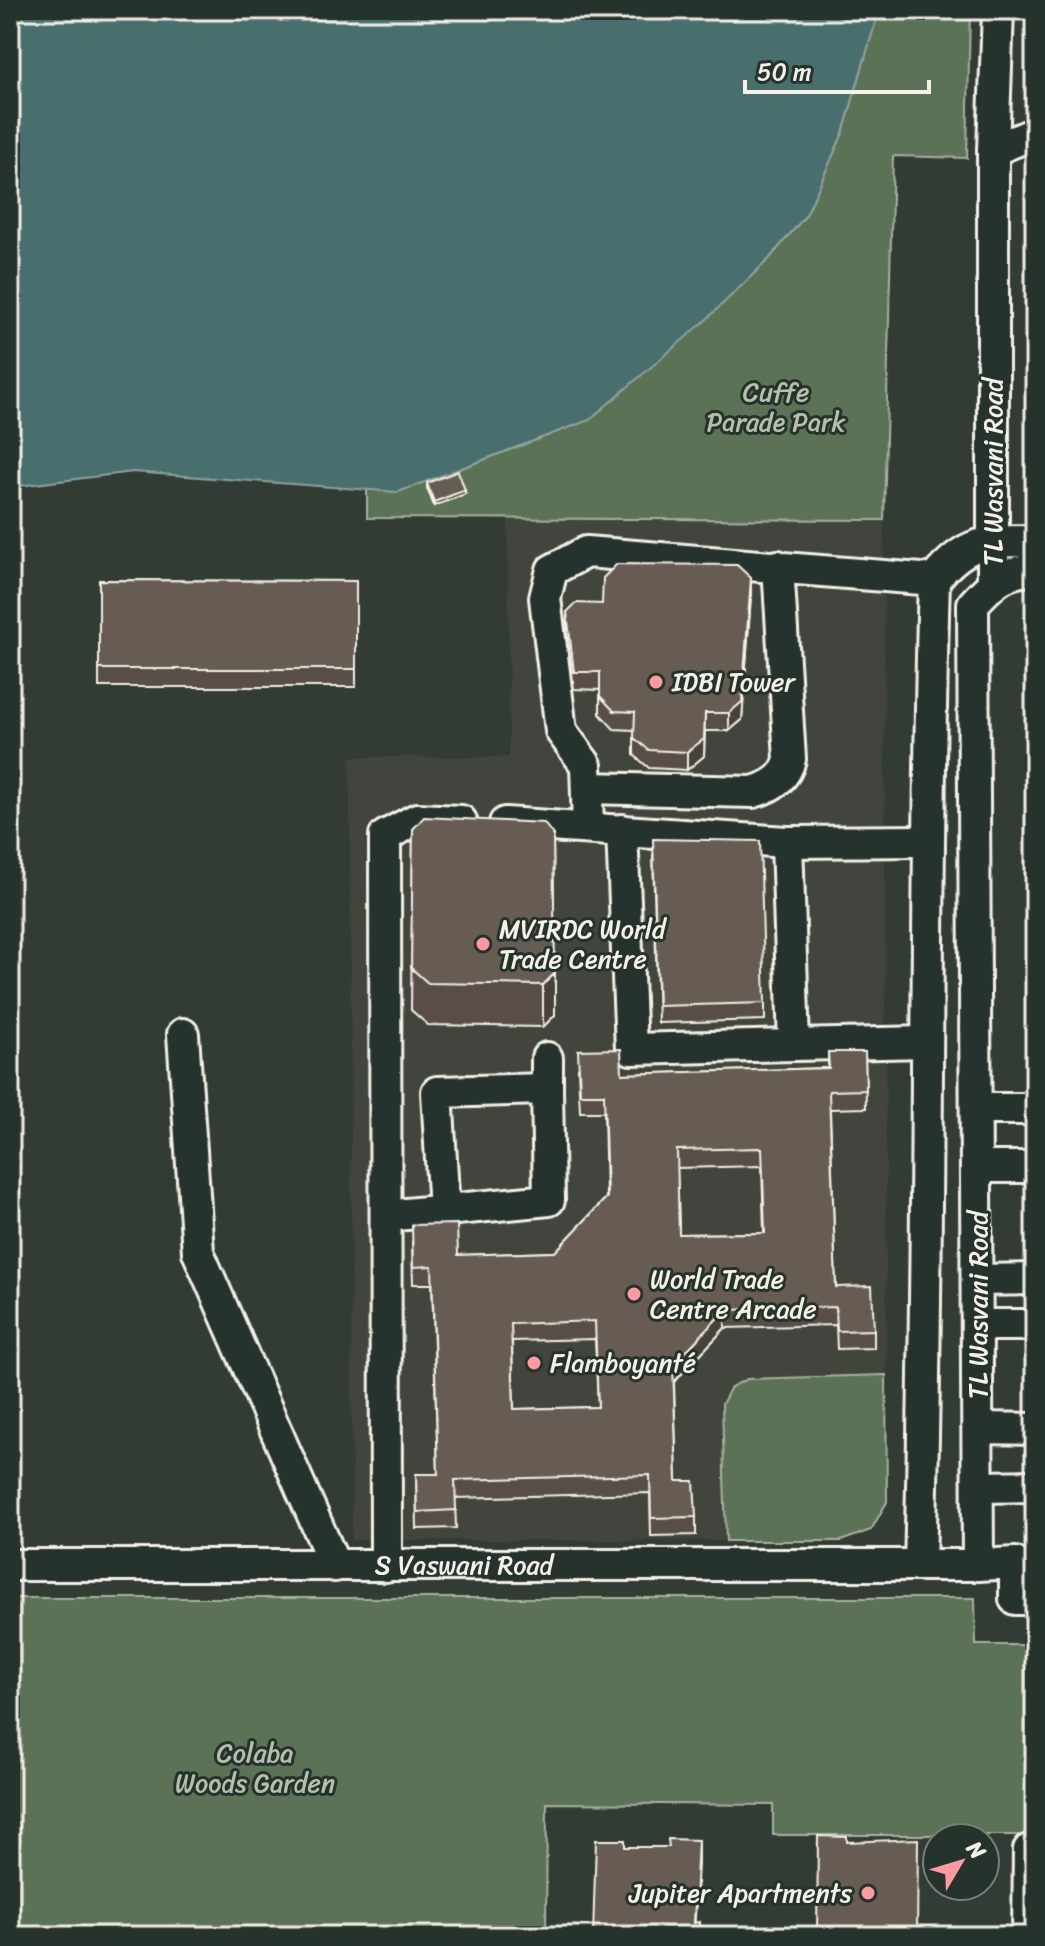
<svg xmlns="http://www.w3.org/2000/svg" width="1045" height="1946" font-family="Sriracha,sans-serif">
	<rect width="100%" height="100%" fill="#333b35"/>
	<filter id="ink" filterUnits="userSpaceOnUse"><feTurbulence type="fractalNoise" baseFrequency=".0125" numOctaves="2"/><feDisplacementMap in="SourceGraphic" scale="16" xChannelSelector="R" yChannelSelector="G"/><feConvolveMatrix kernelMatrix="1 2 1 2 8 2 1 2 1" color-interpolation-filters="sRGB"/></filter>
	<g filter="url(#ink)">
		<path fill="#42453e" d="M1029,146H1035V476L1034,473Z
			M508,519L884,520L887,1502L871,1530L841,1541L352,1540L350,757H509Z"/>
		<path fill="#5b7257" stroke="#a8b2a0" stroke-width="2" d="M879,10H970L967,158L893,156L884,520L367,518V489L398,492L589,420L705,320L769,259L806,215L843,133Z
			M886,1375L887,1502L871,1530L841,1541H726L722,1404L731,1387L747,1379Z
			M10,1598H975L976,1645H1035V1835H773V1805L547,1803L546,1936H10Z"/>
		<path fill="#496e6e" stroke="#8da29f" stroke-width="2" d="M10,10H879L843,133L806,215L769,259L705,321L589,420L398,492L133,472L10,487Z"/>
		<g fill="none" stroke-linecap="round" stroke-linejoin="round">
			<defs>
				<g id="minor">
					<path d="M993,150L1035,133"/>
					<path d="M934,580C966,540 986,541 1035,541"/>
					<path d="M993,582V150L998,10"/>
					<path d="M587,788L753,792C771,787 786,778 790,759L778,566"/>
					<path d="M505,823L787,842L926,841"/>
					<path d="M588,827L586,765L561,731L545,598L552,570L586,552L934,580"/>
					<path d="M622,830L631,1049L794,1045L787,842"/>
					<path d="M183,1034L198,1252L335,1566"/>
					<path d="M794,1045L926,1042"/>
					<path d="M547,1089V1058"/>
					<path d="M977,1109H1035"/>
					<path d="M977,1167H1035"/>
					<path d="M386,1216L549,1200L547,1089L437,1092L444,1211"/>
					<path d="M978,1280L1035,1279"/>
					<path d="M978,1325H1035"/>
					<path d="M979,1428L1035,1429"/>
					<path d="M979,1487L1035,1486"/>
					<path d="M920,1564C930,1236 924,908 934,580"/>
					<path id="s1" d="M10,1565H978L973,604C993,582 1005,570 1035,570"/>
					<path d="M978,1565L1015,1563V1599H1035"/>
					<path d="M386,1566L385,836L417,819L461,821"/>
					<path d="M1028,1936L1029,1850L1035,1851"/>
				</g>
			</defs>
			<use href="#minor" stroke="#f4f1e8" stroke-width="36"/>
			<use href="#minor" stroke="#26332d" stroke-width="30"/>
		</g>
		<path fill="#584e47" stroke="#f4f1e8" stroke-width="2" fill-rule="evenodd" d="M427,483L465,494L434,506L427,488Z
			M99,580L356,581V687H99Z
			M751,596L742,720L729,731H705L704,756L687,770L649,768L634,755V730L614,729L600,714V690L574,689L567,630V612L602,604Z
			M413,829L553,835L555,1015L543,1027L428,1025L411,1010Z
			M653,856L765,1003V1020L658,1023Z
			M828,1052H865L866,1108L830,1109L836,1287L874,1330V1348L837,1349L836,1325L725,1328L674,1382L677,1481L696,1517V1535L651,1536L650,1493L455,1498L456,1528L417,1529L416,1474H438L432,1284H413L412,1242L458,1255L555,1252L606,1198L604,1112H580L578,1068L622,1074L828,1068ZM762,1166L764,1233L679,1234L677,1168ZM595,1339L598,1407L514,1409L512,1341Z"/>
		<path fill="#47403a" stroke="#f4f1e8" stroke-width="2" d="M465,490V494L434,506V502Z
			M751,578V596L742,720L729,731V713Z
			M705,713L704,756L687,770V752Z
			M555,973V1015L543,1027V985Z
			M725,1310V1328L673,1383V1365Z
			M698,1840V1864L694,1936V1923Z"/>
		<path fill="#665b53" stroke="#f4f1e8" stroke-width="2" fill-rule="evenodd" d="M458,471L465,490L434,502L427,483Z
			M617,564L737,565L751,578L742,702L729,713H705L704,739L687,752L649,750L634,738L635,712L614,711L600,696V672H574L567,612L576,603L602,604L603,578Z
			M99,580L356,581V669H99Z
			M424,817L544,823L553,835L555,973L543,985L428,983L411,968L413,829Z
			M653,839L760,841L765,1003L658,1006Z
			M621,1049L622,1074L829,1068L828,1052H865L866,1090L829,1091L836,1287L872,1286L874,1330L837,1331L836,1307L725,1310L673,1365L677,1481H694L696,1517L651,1518L650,1475L455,1480L456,1510L417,1512L416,1474H438L432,1266L413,1267L412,1225L457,1224L458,1255L555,1252L607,1197L604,1094H580L578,1050ZM762,1148L765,1233L679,1234L677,1150ZM595,1321L598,1407L514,1409L511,1324Z
			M818,1836L847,1837V1842L918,1839L917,1936H817Z
			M668,1839L698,1840L694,1923L699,1922V1936H593L596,1840H625V1847H669Z"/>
	</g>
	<g fill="#ff9aa2" stroke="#26332d" stroke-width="3">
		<circle cx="656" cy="682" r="8"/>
		<circle cx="483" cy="944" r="8"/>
		<circle cx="634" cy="1294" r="8"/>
		<circle cx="534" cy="1363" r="8"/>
		<circle cx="868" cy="1893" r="8"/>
	</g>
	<g text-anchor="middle" stroke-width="6" stroke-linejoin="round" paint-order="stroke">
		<g font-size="26" fill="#b7beae" stroke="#26332d">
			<text x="776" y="401">Cuffe<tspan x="776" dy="30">Parade Park</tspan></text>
			<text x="255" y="1762">Colaba<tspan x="255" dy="30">Woods Garden</tspan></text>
		</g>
		<g font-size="26" fill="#f4f1e8" stroke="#26332d">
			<text transform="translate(993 472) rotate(-90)" y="9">TL Wasvani Road</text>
			<text transform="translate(978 1305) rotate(-90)" y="9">TL Wasvani Road</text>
			<text dy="9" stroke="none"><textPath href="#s1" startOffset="454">S Vaswani Road</textPath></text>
		</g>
		<g font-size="26" fill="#f4f1e8" stroke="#26332d" text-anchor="start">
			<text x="672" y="691">IDBI Tower</text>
			<text x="499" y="938">MVIRDC World<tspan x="499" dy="30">Trade Centre</tspan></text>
			<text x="650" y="1288">World Trade<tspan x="650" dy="30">Centre Arcade</tspan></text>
			<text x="550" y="1372">Flamboyanté</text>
			<text x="852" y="1902" text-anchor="end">Jupiter Apartments</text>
		</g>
	</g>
	<rect width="1045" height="1946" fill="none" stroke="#26332d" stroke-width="40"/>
	<rect x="20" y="20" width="1005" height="1906" fill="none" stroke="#f4f1e8" stroke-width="3" filter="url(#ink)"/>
	<g transform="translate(961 1862) rotate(52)"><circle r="38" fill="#26332d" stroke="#787f78" stroke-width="2"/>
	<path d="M0-6L14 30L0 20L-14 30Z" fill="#ff9aa2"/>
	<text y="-12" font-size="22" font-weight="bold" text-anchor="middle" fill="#f4f1e8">N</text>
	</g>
	<path d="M745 80v12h184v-12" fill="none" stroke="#f4f1e8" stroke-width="4"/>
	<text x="757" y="80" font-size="24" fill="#f4f1e8" stroke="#26332d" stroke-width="6" paint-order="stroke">50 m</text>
</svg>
